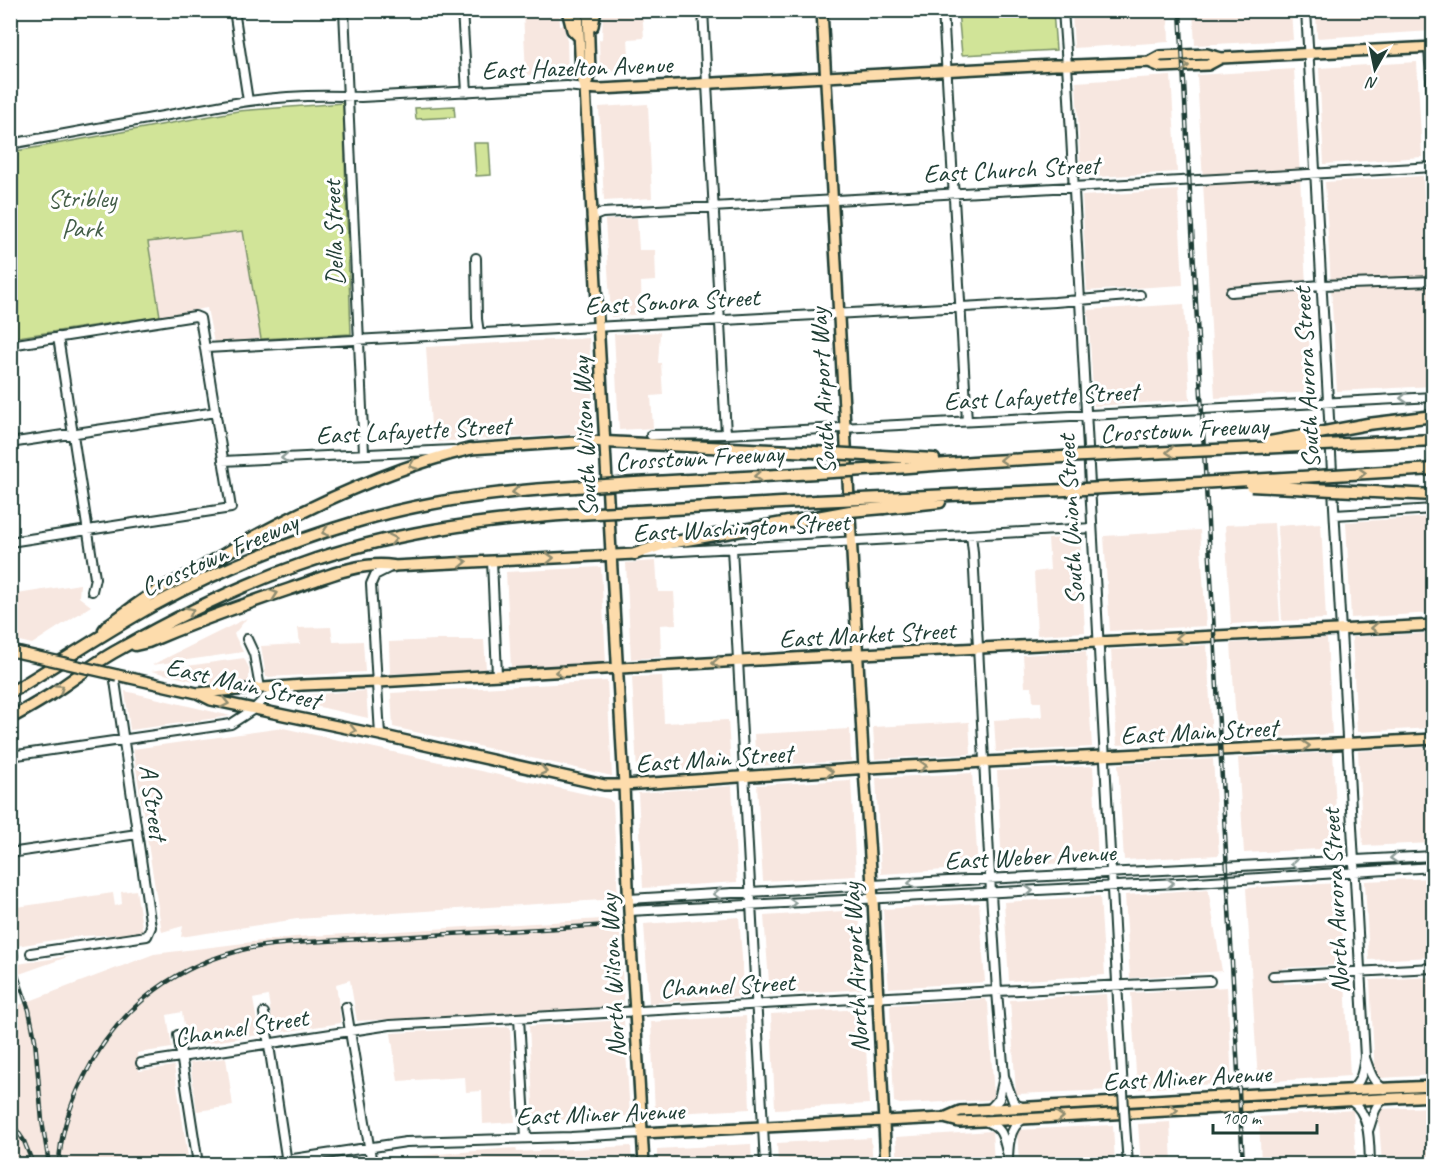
<svg xmlns="http://www.w3.org/2000/svg" width="1444" height="1175" font-family="Caveat,sans-serif">
	<rect width="100%" height="100%" fill="#fff"/>
	<filter id="ink" filterUnits="userSpaceOnUse"><feTurbulence type="fractalNoise" baseFrequency=".0167" numOctaves="2"/><feDisplacementMap in="SourceGraphic" scale="12" xChannelSelector="R" yChannelSelector="G"/><feConvolveMatrix kernelMatrix="1 2 1 2 8 2 1 2 1" color-interpolation-filters="sRGB"/></filter>
	<g filter="url(#ink)">
		<path fill="#f7e7e0" d="M523,11H559L560,25H564L567,41L568,73L526,75Z
			M603,11H642L644,38L628,39L630,71L600,72L599,40L602,39Z
			M1072,11H1168L1169,42L1074,48Z
			M1193,11H1291L1293,40L1195,45Z
			M1316,11H1433V31L1317,38Z
			M1417,62L1422,157L1324,164L1319,68Z
			M1294,69L1312,392L1215,398L1197,75Z
			M1171,76L1177,172L1081,178L1076,82Z
			M648,104L652,198L604,201L599,107Z
			M1423,176L1433,386L1337,391L1325,182Z
			M1178,190L1183,285L1087,291L1082,196Z
			M637,218L639,250H655L656,281L641,282L642,314L611,317L605,220Z
			M243,231L261,339L214,343L207,308L160,316L147,242Z
			M1184,304L1190,400L1094,406L1088,310Z
			M660,332L658,363H661L663,395L651,396L653,428L619,430L614,334Z
			M589,338L594,433L432,442L426,347Z
			M1433,517V613L1351,618L1346,522Z
			M1274,523L1280,621L1231,624L1225,525Z
			M1321,523L1326,619L1282,621L1277,526Z
			M1200,530L1206,626L1110,631L1104,536Z
			M1080,537L1085,632L1037,635L1034,572L1050,570L1048,539Z
			M656,561L658,592H674L676,624L660,625L661,657L631,659L626,563Z
			M601,567L606,663L511,668L506,572Z
			M80,584L79,597L91,606L32,644L11,639V595Z
			M247,618L234,634L243,652L152,665Z
			M331,627L333,642L363,641L365,672L266,677L261,646L300,644L298,628Z
			M1433,633V728L1357,732L1352,637Z
			M1327,638L1332,734L1237,739L1231,643Z
			M436,640H484L486,669L390,674L389,642Z
			M1207,645L1212,740L1117,745L1111,650Z
			M1086,651L1092,747L996,752L994,720L1042,717L1041,702H1033L1032,687H1025L1023,655Z
			M244,658L249,668V686L207,684L151,671Z
			M662,676L664,723L728,720L731,767L637,772L632,677Z
			M607,681L612,776L393,727L391,693Z
			M125,691L231,716L130,730Z
			M366,691L368,718L280,698L341,692Z
			M969,722L971,754L875,759L873,727Z
			M283,728L609,799L613,803L618,899L297,919L181,937L183,926L162,932L133,749Z
			M850,729L851,761L756,766L754,734Z
			M1433,747V843L1363,846L1358,751Z
			M1333,752L1338,848L1244,853L1238,758Z
			M1213,759L1219,855L1124,860L1118,764Z
			M1093,766L1098,861L1002,867L997,771Z
			M972,773L978,868L881,874L876,778Z
			M851,780L856,876L763,881L757,785Z
			M732,786L737,882L643,888L638,793Z
			M1433,878V957L1369,960L1365,881Z
			M1340,883L1344,965L1282,968L1284,984L1345,981L1350,1076L1258,1082L1246,888Z
			M1208,889L1222,971L1130,978L1125,895Z
			M136,890L143,933L80,936L16,946L10,908L113,893L115,906L122,904L121,892Z
			M1100,896L1105,975L1009,981L1004,902Z
			M979,903L985,982L889,988L883,909Z
			M859,910L863,989L770,995L764,916Z
			M739,917L745,997L649,1003L644,924Z
			M619,918L624,1006L357,1021L350,980L336,984L341,1023L274,1033L268,996L253,999L259,1035L187,1046L182,1012L167,1015L172,1048L137,1053L139,1071L174,1066L188,1157L129,1164H11V1008L154,954L295,937Z
			M70,956L11,977V965Z
			M1433,977V1075L1380,1078L1375,1075L1370,980Z
			M1227,987L1232,1083L1137,1089L1131,993Z
			M1106,994L1112,1090L1016,1094L1010,1000Z
			M985,999L988,1003L994,1099L989,1100L900,1104L894,1102L890,1007L891,1005Z
			M864,1009L869,1104L775,1109L771,1014Z
			M746,1016L750,1109L655,1114L651,1022Z
			M624,1020L630,1116L534,1122L529,1026Z
			M510,1027L515,1122L483,1124L482,1091L466,1092L465,1077L398,1081L391,1033Z
			M226,1058L233,1106L197,1111L190,1063Z
			M1433,1107V1164H1382L1378,1109Z
			M1353,1110L1356,1164H1261L1259,1117Z
			M1170,1122L1172,1164H1141L1138,1124Z
			M1113,1125L1115,1164H1067V1159L1019,1162L1017,1130Z
			M992,1131L994,1163L966,1164H898L896,1137Z
			M871,1138L873,1164H778L777,1143Z
			M751,1144L752,1164H657V1149Z
			M631,1146L632,1164H379L378,1159L500,1149L516,1148L517,1152Z"/>
		<path fill="#d1e498" stroke="#789066" stroke-width="1.5" d="M958,11H1053L1056,50L962,55Z
			M343,103L351,334L261,339L243,231L148,242L160,316L11,338V152L238,111Z
			M454,106L455,117L416,119L415,108Z
			M474,143H489L491,175L476,176Z"/>
		<g fill="none" stroke-linecap="round" stroke-linejoin="round">
			<defs>
				<path id="minor" d="M234,10L248,101
					M344,10C351,158 356,306 364,453
					M462,10L467,92
					M703,10L726,434
					M943,10L967,421
					M1063,10L1068,80L1123,1092
					M1306,10L1365,1057C1363,1070 1362,1081 1351,1090
					M1429,47L1434,129
					M10,144L229,104C272,97 318,94 361,97L567,86L585,88
					M592,217L602,213L1434,167
					M476,258L477,319L479,333
					M1231,292L1322,285L1434,281
					M58,337L95,578L92,591
					M10,345L195,316L200,318L231,508L10,542
					M206,348L1055,302L1140,295
					M651,435L726,434L1434,397
					M10,443L216,412
					M223,461L453,450
					M1335,515L1434,509
					M971,535L973,552L991,893L997,991L1004,1076L1013,1101L1017,1105L1022,1107
					M732,548L765,1164
					M645,553L1092,528
					M492,561L497,675
					M247,639L254,654L260,688
					M380,735L371,584L375,575L393,566
					M10,756L231,724L254,709L265,698L273,693L290,689
					M10,853L137,834
					M629,899L872,885L1434,856
					M629,911L1196,882L1434,867
					M10,936L13,956H10
					M31,953L147,936L151,927L114,674
					M1273,976L1434,968
					M346,1007L372,1164
					M264,1013L287,1163
					M519,1018L526,1138
					M178,1035L198,1164
					M1365,1058C1370,1071 1372,1082 1384,1089
					M141,1063L390,1025L997,991L1210,981
					M1351,1101C1371,1114 1369,1143 1370,1164
					M989,1110L999,1099L1004,1077
					M987,1122C1003,1128 1003,1137 1007,1152
					M1125,1125L1128,1164
					M1368,1131C1373,1119 1373,1107 1384,1099
					M260,1164L406,1142L571,1137L642,1133
					M1008,1164C1008,1149 1008,1128 1023,1119"/>
				<path id="major" d="M567,10L572,30L579,37
					M578,10L581,74L585,88L624,785L629,911L644,1164
					M822,10L864,770L873,899L886,1164
					M593,26L596,10
					M1149,62L1161,67L1184,66L1208,65L1221,58
					M585,88L600,89L1054,65H1075L1149,62L1160,56L1207,54L1221,58L1434,47
					M585,88L590,73L588,10
					M470,449L590,441L605,442
					M393,566L635,554
					M117,675L197,693L211,700L380,735L604,785H624L869,768L1434,739
					M197,693L303,685L378,682L862,654L1434,625
					M944,1118L960,1111L1257,1094L1434,1086
					M642,1133L944,1118L959,1122L1004,1120L1434,1096"/>
				<path id="highway" d="M1368,424L1434,416
					M605,442L814,452
					M881,456L934,459
					M882,469L973,462L1063,457
					M635,483L816,473
					M883,498L1065,490
					M884,508L940,502
					M637,511L816,501
					M635,554L664,544L817,517
					M104,630L108,625C124,614 140,601 157,591C170,583 185,578 198,570C214,561 229,551 245,542C314,504 393,467 470,449
					M135,645L148,642C195,622 242,605 290,589C323,578 358,561 393,566
					M10,693C58,664 105,632 154,605C219,570 288,542 359,521C429,500 503,491 575,487
					M10,718C24,711 37,703 50,695C73,680 94,663 118,650C176,617 236,587 299,565C388,533 482,520 576,514"/>
			</defs>
			<use href="#minor" stroke="#1f3d34" stroke-width="12"/>
			<use href="#major" stroke="#1f3d34" stroke-width="14"/>
			<use href="#highway" stroke="#1f3d34" stroke-width="15"/>
			<use href="#minor" stroke="#fff" stroke-width="8"/>
			<use href="#major" stroke="#fddcac" stroke-width="9"/>
			<use href="#highway" stroke="#fddcac" stroke-width="10"/>
			<defs>
				<path id="rail" d="M1180,10L1243,1164
					M10,955L29,1010L35,1040L42,1121L49,1164
					M10,1120L24,1141L33,1164
					M59,1164C60,1135 71,1103 84,1077C115,1014 167,970 235,952C258,945 283,944 308,942L611,925"/>
			</defs>
			<use href="#rail" stroke="#1f3d34" stroke-width="4.5"/>
			<use href="#rail" stroke="#fff" stroke-width="2" stroke-dasharray="7" stroke-linecap="butt"/>
			<defs>
				<path id="minor-bridge" d="M1123,1092L1125,1125"/>
				<path id="major-bridge" d="M16,652L117,675"/>
				<path id="highway-bridge" d="M1270,442L1368,424
					M814,452L881,456
					M1063,457L1434,440
					M816,473L882,469
					M1251,486L1434,495
					M575,487L635,483
					M1065,490L1199,483L1434,469
					M816,501L883,498
					M576,514L637,511
					M817,517L850,511L884,508"/>
			</defs>
			<use href="#minor-bridge" stroke="#1f3d34" stroke-width="12" stroke-linecap="butt"/>
			<use href="#major-bridge" stroke="#1f3d34" stroke-width="14" stroke-linecap="butt"/>
			<use href="#highway-bridge" stroke="#1f3d34" stroke-width="15" stroke-linecap="butt"/>
			<use href="#minor-bridge" stroke="#fff" stroke-width="8"/>
			<use href="#major-bridge" stroke="#fddcac" stroke-width="9"/>
			<use href="#highway-bridge" stroke="#fddcac" stroke-width="10"/>
		</g>
		<defs><path id="oneway-chevron" d="M-2-3.5L2.5 0L-2 3.5" fill="none" stroke-width="1.6" stroke-linecap="round" stroke-linejoin="round" transform="scale(1.5)"/></defs>
		<g stroke="#8e8c70">
			<use href="#oneway-chevron" transform="translate(1185 66) rotate(-3)"/>
			<use href="#oneway-chevron" transform="translate(1170 452) rotate(177)"/>
			<use href="#oneway-chevron" transform="translate(1004 460) rotate(177)"/>
			<use href="#oneway-chevron" transform="translate(413 465) rotate(160)"/>
			<use href="#oneway-chevron" transform="translate(1362 473) rotate(-4)"/>
			<use href="#oneway-chevron" transform="translate(758 476) rotate(177)"/>
			<use href="#oneway-chevron" transform="translate(516 492) rotate(174)"/>
			<use href="#oneway-chevron" transform="translate(326 532) rotate(162)"/>
			<use href="#oneway-chevron" transform="translate(393 539) rotate(-12)"/>
			<use href="#oneway-chevron" transform="translate(550 558) rotate(-3)"/>
			<use href="#oneway-chevron" transform="translate(463 562) rotate(-3)"/>
			<use href="#oneway-chevron" transform="translate(274 594) rotate(-19)"/>
			<use href="#oneway-chevron" transform="translate(190 611) rotate(-27)"/>
			<use href="#oneway-chevron" transform="translate(1375 628) rotate(177)"/>
			<use href="#oneway-chevron" transform="translate(1180 638) rotate(177)"/>
			<use href="#oneway-chevron" transform="translate(716 663) rotate(177)"/>
			<use href="#oneway-chevron" transform="translate(559 672) rotate(177)"/>
			<use href="#oneway-chevron" transform="translate(60 688) rotate(-35)"/>
			<use href="#oneway-chevron" transform="translate(225 703) rotate(12)"/>
			<use href="#oneway-chevron" transform="translate(352 730) rotate(12)"/>
			<use href="#oneway-chevron" transform="translate(1306 746) rotate(-3)"/>
			<use href="#oneway-chevron" transform="translate(923 766) rotate(-2)"/>
			<use href="#oneway-chevron" transform="translate(543 771) rotate(13)"/>
			<use href="#oneway-chevron" transform="translate(829 772) rotate(-3)"/>
			<use href="#oneway-chevron" transform="translate(1174 1110) rotate(-3)"/>
			<use href="#oneway-chevron" transform="translate(1060 1117) rotate(-4)"/>
		</g>
		<g stroke="#8f9e9a">
			<use href="#oneway-chevron" transform="translate(1404 398) rotate(177)"/>
			<use href="#oneway-chevron" transform="translate(285 458) rotate(177)"/>
			<use href="#oneway-chevron" transform="translate(1394 858) rotate(177)"/>
			<use href="#oneway-chevron" transform="translate(1295 864) rotate(177)"/>
			<use href="#oneway-chevron" transform="translate(912 883) rotate(177)"/>
			<use href="#oneway-chevron" transform="translate(1170 883) rotate(-3)"/>
			<use href="#oneway-chevron" transform="translate(1029 891) rotate(-3)"/>
			<use href="#oneway-chevron" transform="translate(717 894) rotate(177)"/>
			<use href="#oneway-chevron" transform="translate(792 903) rotate(-3)"/>
		</g>
	</g>
	<g text-anchor="middle" stroke-width="6" stroke-linejoin="round" paint-order="stroke">
		<g font-size="26" fill="#1f3d34" stroke="#fff">
			<text transform="translate(577 67) rotate(-2)" y="9">East Hazelton Avenue</text>
			<text transform="translate(1011 169) rotate(-3)" y="9">East Church Street</text>
			<text transform="translate(333 233) rotate(-92)" y="9">Della Street</text>
			<text transform="translate(672 301) rotate(-3)" y="9">East Sonora Street</text>
			<text transform="translate(1306 378) rotate(-93)" y="9">South Aurora Street</text>
			<text transform="translate(822 391) rotate(-93)" y="9">South Airport Way</text>
			<text transform="translate(1041 396) rotate(-3)" y="9">East Lafayette Street</text>
			<text transform="translate(1184 429) rotate(-3)" y="9">Crosstown Freeway</text>
			<text transform="translate(413 430) rotate(-3)" y="9">East Lafayette Street</text>
			<text transform="translate(584 437) rotate(-93)" y="9">South Wilson Way</text>
			<text transform="translate(699 457) rotate(-3)" y="9">Crosstown Freeway</text>
			<text transform="translate(1070 520) rotate(-93)" y="9">South Union Street</text>
			<text transform="translate(741 527) rotate(-3)" y="9">East Washington Street</text>
			<text transform="translate(219 554) rotate(-24)" y="9">Crosstown Freeway</text>
			<text transform="translate(867 634) rotate(-3)" y="9">East Market Street</text>
			<text transform="translate(243 683) rotate(13)" y="9">East Main Street</text>
			<text transform="translate(1199 731) rotate(-3)" y="9">East Main Street</text>
			<text transform="translate(714 758) rotate(-4)" y="9">East Main Street</text>
			<text transform="translate(154 802) rotate(82)" y="9">A Street</text>
			<text transform="translate(1030 856) rotate(-3)" y="9">East Weber Avenue</text>
			<text transform="translate(1335 901) rotate(-93)" y="9">North Aurora Street</text>
			<text transform="translate(855 968) rotate(-93)" y="9">North Airport Way</text>
			<text transform="translate(612 976) rotate(-93)" y="9">North Wilson Way</text>
			<text transform="translate(727 985) rotate(-3)" y="9">Channel Street</text>
			<text transform="translate(241 1027) rotate(-9)" y="9">Channel Street</text>
			<text transform="translate(1187 1077) rotate(-3)" y="9">East Miner Avenue</text>
			<text transform="translate(600 1113) rotate(-2)" y="9">East Miner Avenue</text>
		</g>
		<g font-size="26" fill="#435e48" stroke="#fff">
			<text x="82" y="207">Stribley<tspan x="82" dy="30">Park</tspan></text>
		</g>
	</g>
	<rect width="1444" height="1175" fill="none" stroke="#fff" stroke-width="36"/>
	<rect x="18" y="18" width="1408" height="1139" fill="none" stroke="#1f3d34" stroke-width="2" filter="url(#ink)"/>
	<g transform="translate(1375 69) rotate(189)" stroke="#ffffff" stroke-width="4.5" paint-order="stroke">
	<path d="M0-4.5L10 22L0 15L-10 22Z" fill="#1f3d34"/>
	<text y="-9" font-size="16" font-weight="bold" text-anchor="middle" fill="#1f3d34">N</text>
	</g>
	<path d="M1213 1124v9h104v-9" fill="none" stroke="#1f3d34" stroke-width="3"/>
	<text x="1222" y="1124" font-size="18" fill="#1f3d34" stroke="#ffffff" stroke-width="4.5" paint-order="stroke">100 m</text>
</svg>
